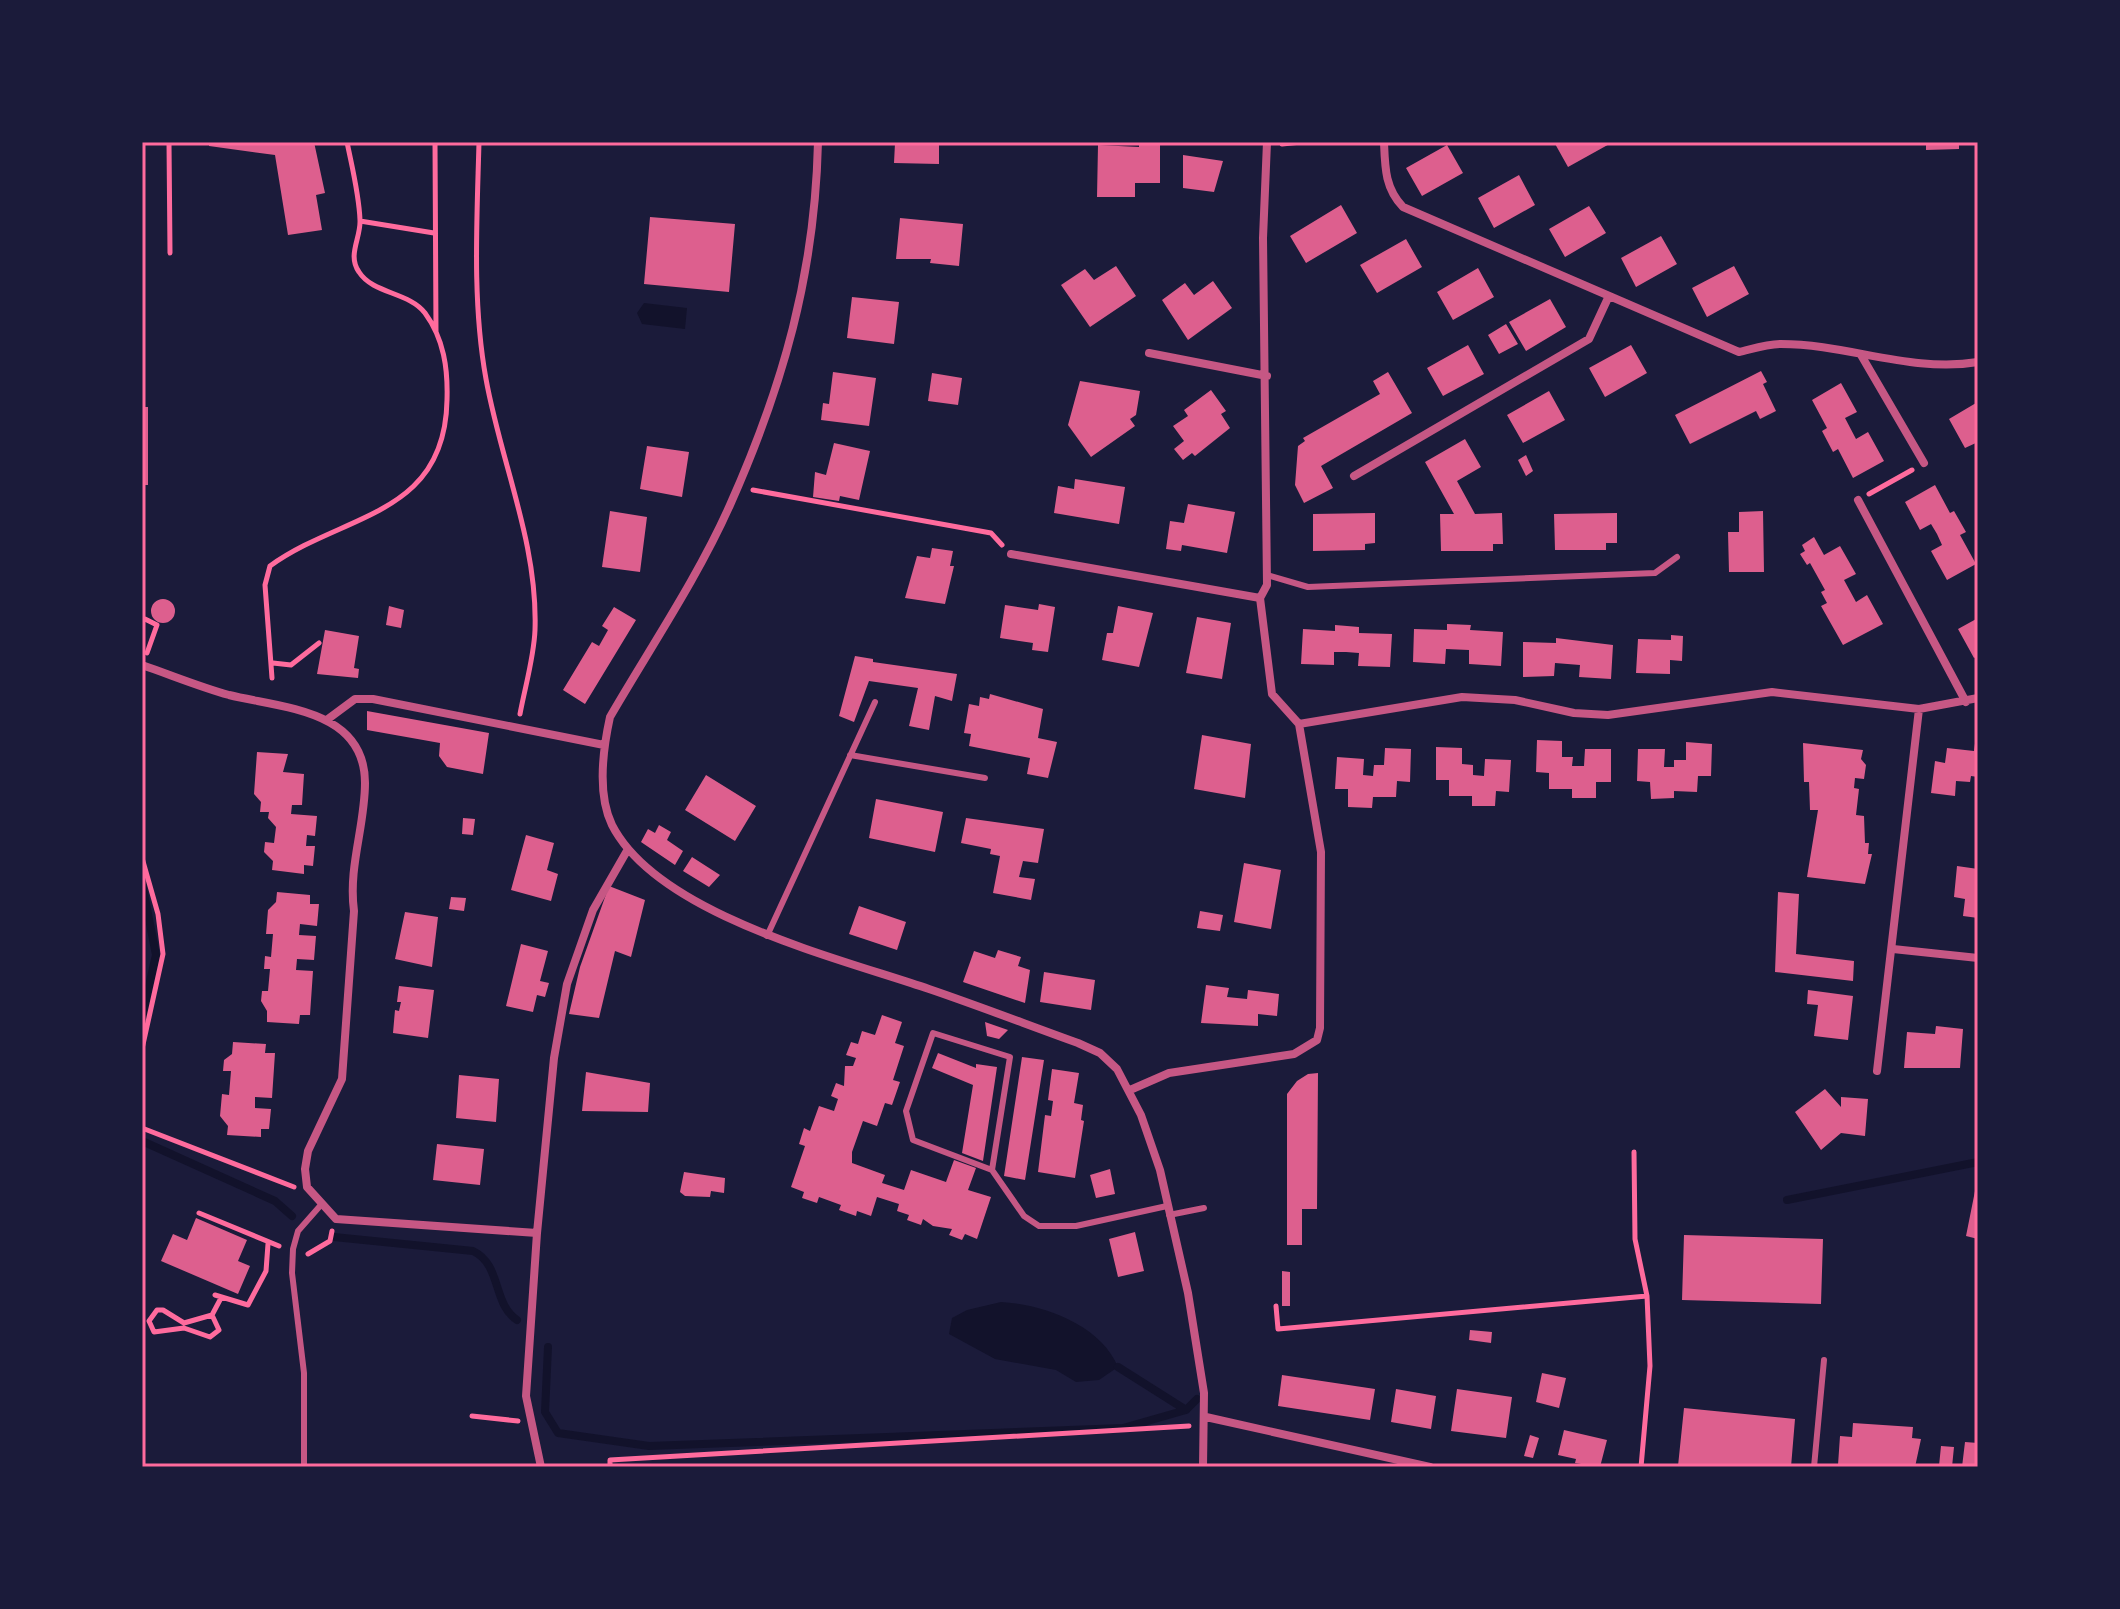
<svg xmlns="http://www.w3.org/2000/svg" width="2120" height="1609" font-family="Commissioner,sans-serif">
	<rect width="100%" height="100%" fill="#1b1b3a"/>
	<path fill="#12122b" d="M644,303L687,308L685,329L642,324L637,313Z
		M1001,1302C1043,1304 1101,1325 1118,1367L1099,1380L1076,1382L1056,1370L995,1359L949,1334L952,1318L967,1310Z"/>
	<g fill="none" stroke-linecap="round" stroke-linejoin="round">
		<path stroke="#12122b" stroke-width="8" d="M142,883L156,955L142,1017
			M142,1141L275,1201L292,1216
			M1787,1200L1978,1162
			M334,1237L473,1251C502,1265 492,1303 517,1320
			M548,1347L545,1412L558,1433L649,1446L1123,1428L1186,1410
			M1118,1367L1186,1410L1197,1399"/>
	</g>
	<path fill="#dd5f8e" d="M209,142H314L325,193L316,195L322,230L288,235L275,155L209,146Z
		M939,142V164L894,163L895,143Z
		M1139,142H1160V183H1135V197H1097L1098,145L1139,147Z
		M1554,142H1613L1568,167Z
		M1926,142H1959V149L1926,150Z
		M1447,145L1463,173L1422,196L1406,168Z
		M1183,155L1223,161L1214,192L1183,188Z
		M1519,175L1535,205L1494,228L1478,198Z
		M1341,205L1357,233L1306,263L1290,236Z
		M1589,206L1606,233L1565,257L1549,229Z
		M650,217L735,224L729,292L644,284Z
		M900,218L963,224L959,266L930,263L931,259H896Z
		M1661,236L1677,264L1636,287L1621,258Z
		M1406,239L1422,267L1377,293L1360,265Z
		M1116,266L1136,296L1090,327L1061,285L1085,269L1094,280Z
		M1734,266L1749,294L1707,317L1692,288Z
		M1478,268L1494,297L1453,320L1437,292Z
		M1213,281L1232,308L1188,340L1162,300L1185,283L1194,295Z
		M852,297L899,302L894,344L847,338Z
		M1550,299L1566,327L1526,351L1509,322Z
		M1506,324L1518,344L1499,354L1488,335Z
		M1468,345L1484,374L1443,396L1427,368Z
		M1631,345L1647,373L1605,397L1589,368Z
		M1761,371L1767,382L1763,384L1776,411L1760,419L1756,411L1690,444L1675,415Z
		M833,372L876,378L869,426L821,420L823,403L829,404Z
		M1388,372L1412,413L1321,466L1333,488L1304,503L1295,485L1298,446L1305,441L1303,438L1380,394L1373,381Z
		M932,373L962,378L958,405L928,401Z
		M1080,381L1140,391L1136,415L1130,419L1135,426L1091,457L1068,425Z
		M1841,383L1857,412L1845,418L1856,439L1868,432L1884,461L1853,478L1838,449L1833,452L1822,431L1827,428L1812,400Z
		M1211,390L1226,411L1221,414L1230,428L1195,456L1192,453L1183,460L1174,449L1184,441L1173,426L1188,416L1184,410Z
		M1549,391L1565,420L1523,443L1507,415Z
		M1976,403L1978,442L1965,448L1949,419Z
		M142,407H148V485H142Z
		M1465,439L1481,467L1457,481L1475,514L1502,513L1503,544H1493V551H1441L1440,514H1454L1425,462Z
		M834,443L870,451L859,500L840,496L839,501L813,497L815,472L826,475Z
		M647,446L689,452L682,497L640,489Z
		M1526,455L1533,471L1526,476L1518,460Z
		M1075,479L1125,487L1119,524L1054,513L1058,486L1074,489Z
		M1935,485L1950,513L1954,511L1966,532L1960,535L1976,564L1947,580L1931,551L1942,545L1937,534L1931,524L1920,530L1905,502Z
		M1188,504L1235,512L1227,553L1182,545L1181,551L1166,549L1170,521L1184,523Z
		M610,511L647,517L640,572L602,567Z
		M1763,511L1764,572H1729L1728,532H1739V512Z
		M1375,513V543L1365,544V550L1313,551V514Z
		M1617,513V543H1606V550H1555L1554,514Z
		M1814,537L1824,555L1840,546L1856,574L1844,580L1856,602L1867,595L1883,624L1843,645L1821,606L1827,603L1821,592L1825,590L1810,563L1807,565L1800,554L1805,551L1802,545Z
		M932,548L953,551L950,566H954L945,604L905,598L917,556L930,558Z
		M151 611a12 12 0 1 1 24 0a12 12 0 1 1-24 0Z
		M1039,604L1055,607L1048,652L1032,650L1033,643L1000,638L1005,605L1038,610Z
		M389,606L404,610L401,628L386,625Z
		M1118,606L1153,613L1139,667L1102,660L1107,633H1113Z
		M614,607L636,620L585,704L563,690L592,642L599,646L608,630L602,626Z
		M1197,617L1231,623L1222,679L1186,673Z
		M1978,618V656L1974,658L1958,629Z
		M1447,624L1471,625L1470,630L1503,632L1501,666L1469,664V650L1446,649L1445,664L1413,662L1414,629L1447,630Z
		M1335,625L1359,627V633L1392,634L1390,667L1358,666L1359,653L1346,652H1334V665L1301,664L1303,629L1335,631Z
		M325,630L359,636L354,668L359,669L358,678L317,674Z
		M1671,635L1683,636L1682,661L1670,660V674L1636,673L1638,639L1671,640Z
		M1556,638L1613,645L1611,679L1579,677L1580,665L1555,663L1554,676L1523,677V642L1556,643Z
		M855,656L873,659V662L957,674L952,701L935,696L929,730L909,726L918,688L869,681L854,722L839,716Z
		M990,694L1043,709L1038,738L1057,742L1048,778L1027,774L1030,758L969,746L971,734L964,733L969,704L979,706L980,697L989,699Z
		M367,711L489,733L483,774L447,767L439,756L440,743L367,730Z
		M1202,735L1251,744L1245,798L1194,789Z
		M1976,736L1978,777L1971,776L1970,782L1956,781L1955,796L1931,793L1935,761L1945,763L1947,748L1974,751Z
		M1537,740L1562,741V757H1573L1572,766H1584L1585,749H1611V782H1596V798H1572V789H1549V773L1536,772Z
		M1686,742L1712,744L1711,776H1698L1697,792L1674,791V798L1651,799L1650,782L1637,781L1638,749H1665L1664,767H1674V760H1686Z
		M1803,743L1863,750L1861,759L1866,765L1864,779L1855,778L1854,788L1859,789L1856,815L1864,816L1865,843H1869L1868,854H1872L1865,884L1807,877L1818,810H1810L1809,782H1804Z
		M1436,747L1462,748V764L1473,765V775L1484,776L1485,759L1511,760L1509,792L1496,791L1495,806H1472V796H1449V780H1436Z
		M1385,748L1411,749L1410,782L1397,781L1396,797H1373L1372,808L1348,807V789H1335L1337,757L1364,759L1363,775L1373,776L1374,765H1384Z
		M257,752L288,754L283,772L304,774L302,805H292L291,814L317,816L315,836L307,835L306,846H315L313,866L304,865V874L272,870L273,861L264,852L265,842L274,843L276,827L268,818L269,812H260L261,802L254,794Z
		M706,775L756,806L735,841L685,810Z
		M876,799L943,812L935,852L869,838Z
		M463,818L475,819L473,835L462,834Z
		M966,818L1044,829L1038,863L1023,861L1019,877L1035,879L1031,900L993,893L1000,856L990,854L991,849L961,843Z
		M659,825L671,832L667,840L683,851L675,865L641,842L648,829L655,833Z
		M526,835L554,843L547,870L558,874L551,901L511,890Z
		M692,857L720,875L709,887L683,871Z
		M1244,863L1281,870L1271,929L1234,922Z
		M1957,866L1978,869V918L1963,916L1965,899L1954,897Z
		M609,886L645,900L631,957L615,951L599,1018L569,1014L580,967Z
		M277,892L310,895V904H319L317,926L300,924L299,935L316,936L314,960L297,959L296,970L313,971L310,1015H300L299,1024L267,1022V1011L261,1001L262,991H268L270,969H264L265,956L271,957L273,934H266L268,910L276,902Z
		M1778,892L1799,894L1796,954L1854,961L1853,981L1775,972Z
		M451,897L466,898L464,911L449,909Z
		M859,906L906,922L897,950L849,934Z
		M1200,911L1223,915L1220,931L1197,928Z
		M405,912L438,917L432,967L395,959Z
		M521,944L548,951L540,981L549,983L545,997L537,995L533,1012L506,1006Z
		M998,950L1021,957L1018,966L1030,970L1025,1003L963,982L974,951L995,958Z
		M1044,972L1095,980L1091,1010L1040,1002Z
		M1206,985L1229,988L1227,997L1247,999L1248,990L1279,994L1277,1016L1258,1014V1026L1201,1023Z
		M399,986L434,990L428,1038L393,1033L395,1010L399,1011L401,1002H397Z
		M1808,990L1853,996L1848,1040L1814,1036L1818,1005L1807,1004Z
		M882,1015L902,1022L895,1043L904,1046L893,1080L900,1082L892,1105L885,1103L877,1126L863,1121L852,1152V1163L885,1175L882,1183L904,1190L911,1170L946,1182L954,1160L976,1168L968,1190L991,1197L977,1239L965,1234L962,1240L949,1235L952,1229L933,1226L923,1219L921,1225L907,1220L909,1215L897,1211L899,1204L877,1197L871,1216L857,1211L856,1216L839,1210L841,1205L819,1197L817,1203L802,1198L804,1192L791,1187L805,1146L799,1144L804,1128L810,1131L819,1106L834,1111L838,1099L831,1096L836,1083L844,1086L845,1066H853L856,1058L846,1055L851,1042L858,1044L862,1031L875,1035Z
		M985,1022L1008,1030L999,1039L987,1036Z
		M1936,1026L1963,1029L1960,1068H1904L1907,1032L1935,1034Z
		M233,1042L266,1044L265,1053H275L272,1098L255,1097V1108L271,1109L269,1129H261V1137L227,1135L228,1126L220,1116L222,1094L229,1095L231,1071H223L224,1060L232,1054Z
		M938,1053L976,1068V1064L997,1067L983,1161L962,1153L973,1085L932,1068Z
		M1022,1057L1044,1060L1025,1180L1004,1176Z
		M1052,1069L1079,1073L1074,1103L1083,1105L1081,1120L1084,1121L1075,1178L1038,1172L1045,1115L1051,1116L1053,1101L1048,1100Z
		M586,1072L650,1083L648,1112L582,1111Z
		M1318,1073L1317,1209H1302V1245H1287V1094L1297,1081L1308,1074Z
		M459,1075L499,1079L496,1122L456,1118Z
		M1825,1089L1841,1107V1097L1868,1099L1865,1136L1841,1133L1821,1150L1795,1112Z
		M437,1144L484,1149L480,1185L433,1180Z
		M1110,1169L1115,1194L1096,1198L1090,1175Z
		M684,1172L725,1178L724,1193L711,1191L710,1197L685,1196L680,1192Z
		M1977,1181H1978V1239L1966,1236Z
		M196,1218L247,1240L238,1261L250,1266L238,1294L161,1261L173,1234L187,1240Z
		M1135,1232L1144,1271L1118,1277L1109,1239Z
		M1684,1235L1823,1239L1821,1304L1682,1300Z
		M1282,1271L1290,1272V1306H1282Z
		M1470,1330L1492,1332L1491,1343L1469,1340Z
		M1542,1373L1566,1378L1559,1408L1536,1402Z
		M1282,1375L1375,1389L1370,1420L1278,1406Z
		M1396,1389L1436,1396L1431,1429L1391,1422Z
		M1457,1389L1512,1397L1506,1438L1451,1431Z
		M1684,1408L1795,1419L1791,1467L1678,1466Z
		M1853,1423L1913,1427L1912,1438L1921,1439L1915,1467L1838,1465L1840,1436L1852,1437Z
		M1564,1430L1607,1440L1600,1467L1575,1463L1576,1459L1558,1455Z
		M1530,1435L1539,1438L1533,1458L1524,1456Z
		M1965,1442L1978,1443V1467H1962Z
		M1941,1446L1954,1447L1952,1467L1939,1466Z"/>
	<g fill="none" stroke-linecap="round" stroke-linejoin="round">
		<path stroke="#ff6b9d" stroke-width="5" d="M169,142L170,253
			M435,142L436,332
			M479,142C477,220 472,302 486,379C501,463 538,543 535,630C534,657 525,687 520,714
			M1282,144L1301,142
			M360,221L434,233
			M753,490L991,533L1002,545
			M1869,494L1912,470
			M145,619L157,625L147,653
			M273,663L291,665L319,643
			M272,678L265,585L270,566C343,513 445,517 447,400C448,369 444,339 425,313C409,292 373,294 359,272C347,255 361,238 360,220C359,194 352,167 347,142
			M142,858L158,914L163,954L142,1049
			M142,1128L294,1187
			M1634,1152L1635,1239L1647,1296L1650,1366L1641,1467
			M199,1213L279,1246
			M308,1254L330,1241L332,1231
			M215,1295L248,1305L266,1271L268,1244
			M1276,1306L1278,1329L1647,1296
			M212,1315L219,1330L210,1337L184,1328L154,1332L149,1321L157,1310H163L184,1323L212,1315L221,1298
			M472,1416L518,1421
			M610,1467V1460L1189,1426"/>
		<path stroke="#c65784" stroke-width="6" d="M1267,575L1308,587L1655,573L1677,557
			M850,755L985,778
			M767,936L875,702
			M992,1170L1010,1057L933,1033L906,1111L913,1140L992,1170L1024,1216L1039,1226H1076L1167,1206
			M1169,1215L1204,1208
			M304,1467V1373L292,1273L293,1249L298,1231L320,1206
			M1814,1467L1824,1360"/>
		<path stroke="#c65784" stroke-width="8" d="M818,142C815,274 783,386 730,505C697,579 650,648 610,717C603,749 597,794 612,825C658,915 839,958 929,989C979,1006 1028,1025 1078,1043L1100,1053L1117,1069L1141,1115L1160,1170L1188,1293L1204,1393L1203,1467
			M1384,142C1385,168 1385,188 1403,207L1739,352C1752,349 1767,344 1781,344C1848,344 1911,373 1978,362
			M1149,353L1267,376
			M1861,355L1924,463
			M1354,476L1589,339L1608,298
			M1858,500L1966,702
			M1011,554L1260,598
			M142,665C171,675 200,687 229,695C281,708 365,709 365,783C365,826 348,867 354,911L342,1079L308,1151L305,1169L307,1187L336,1219L537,1233
			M328,719L355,699H373L604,745
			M1299,724L1462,697L1515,700L1574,713L1608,715L1772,692L1919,709L1978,698
			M1893,949L1978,958
			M1877,1071L1919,709
			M1130,1090L1169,1073L1294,1054L1317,1040L1320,1028L1321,852L1299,724L1272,694L1260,598L1267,585L1263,238L1267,142
			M1206,1417L1430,1467
			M541,1467L526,1396L537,1233L554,1058L567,984L593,910L628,849"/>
	</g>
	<rect width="2120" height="1609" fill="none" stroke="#1b1b3a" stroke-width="288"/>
	<rect x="144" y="144" width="1832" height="1321" fill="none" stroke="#ff6b9d" stroke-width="3"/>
</svg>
